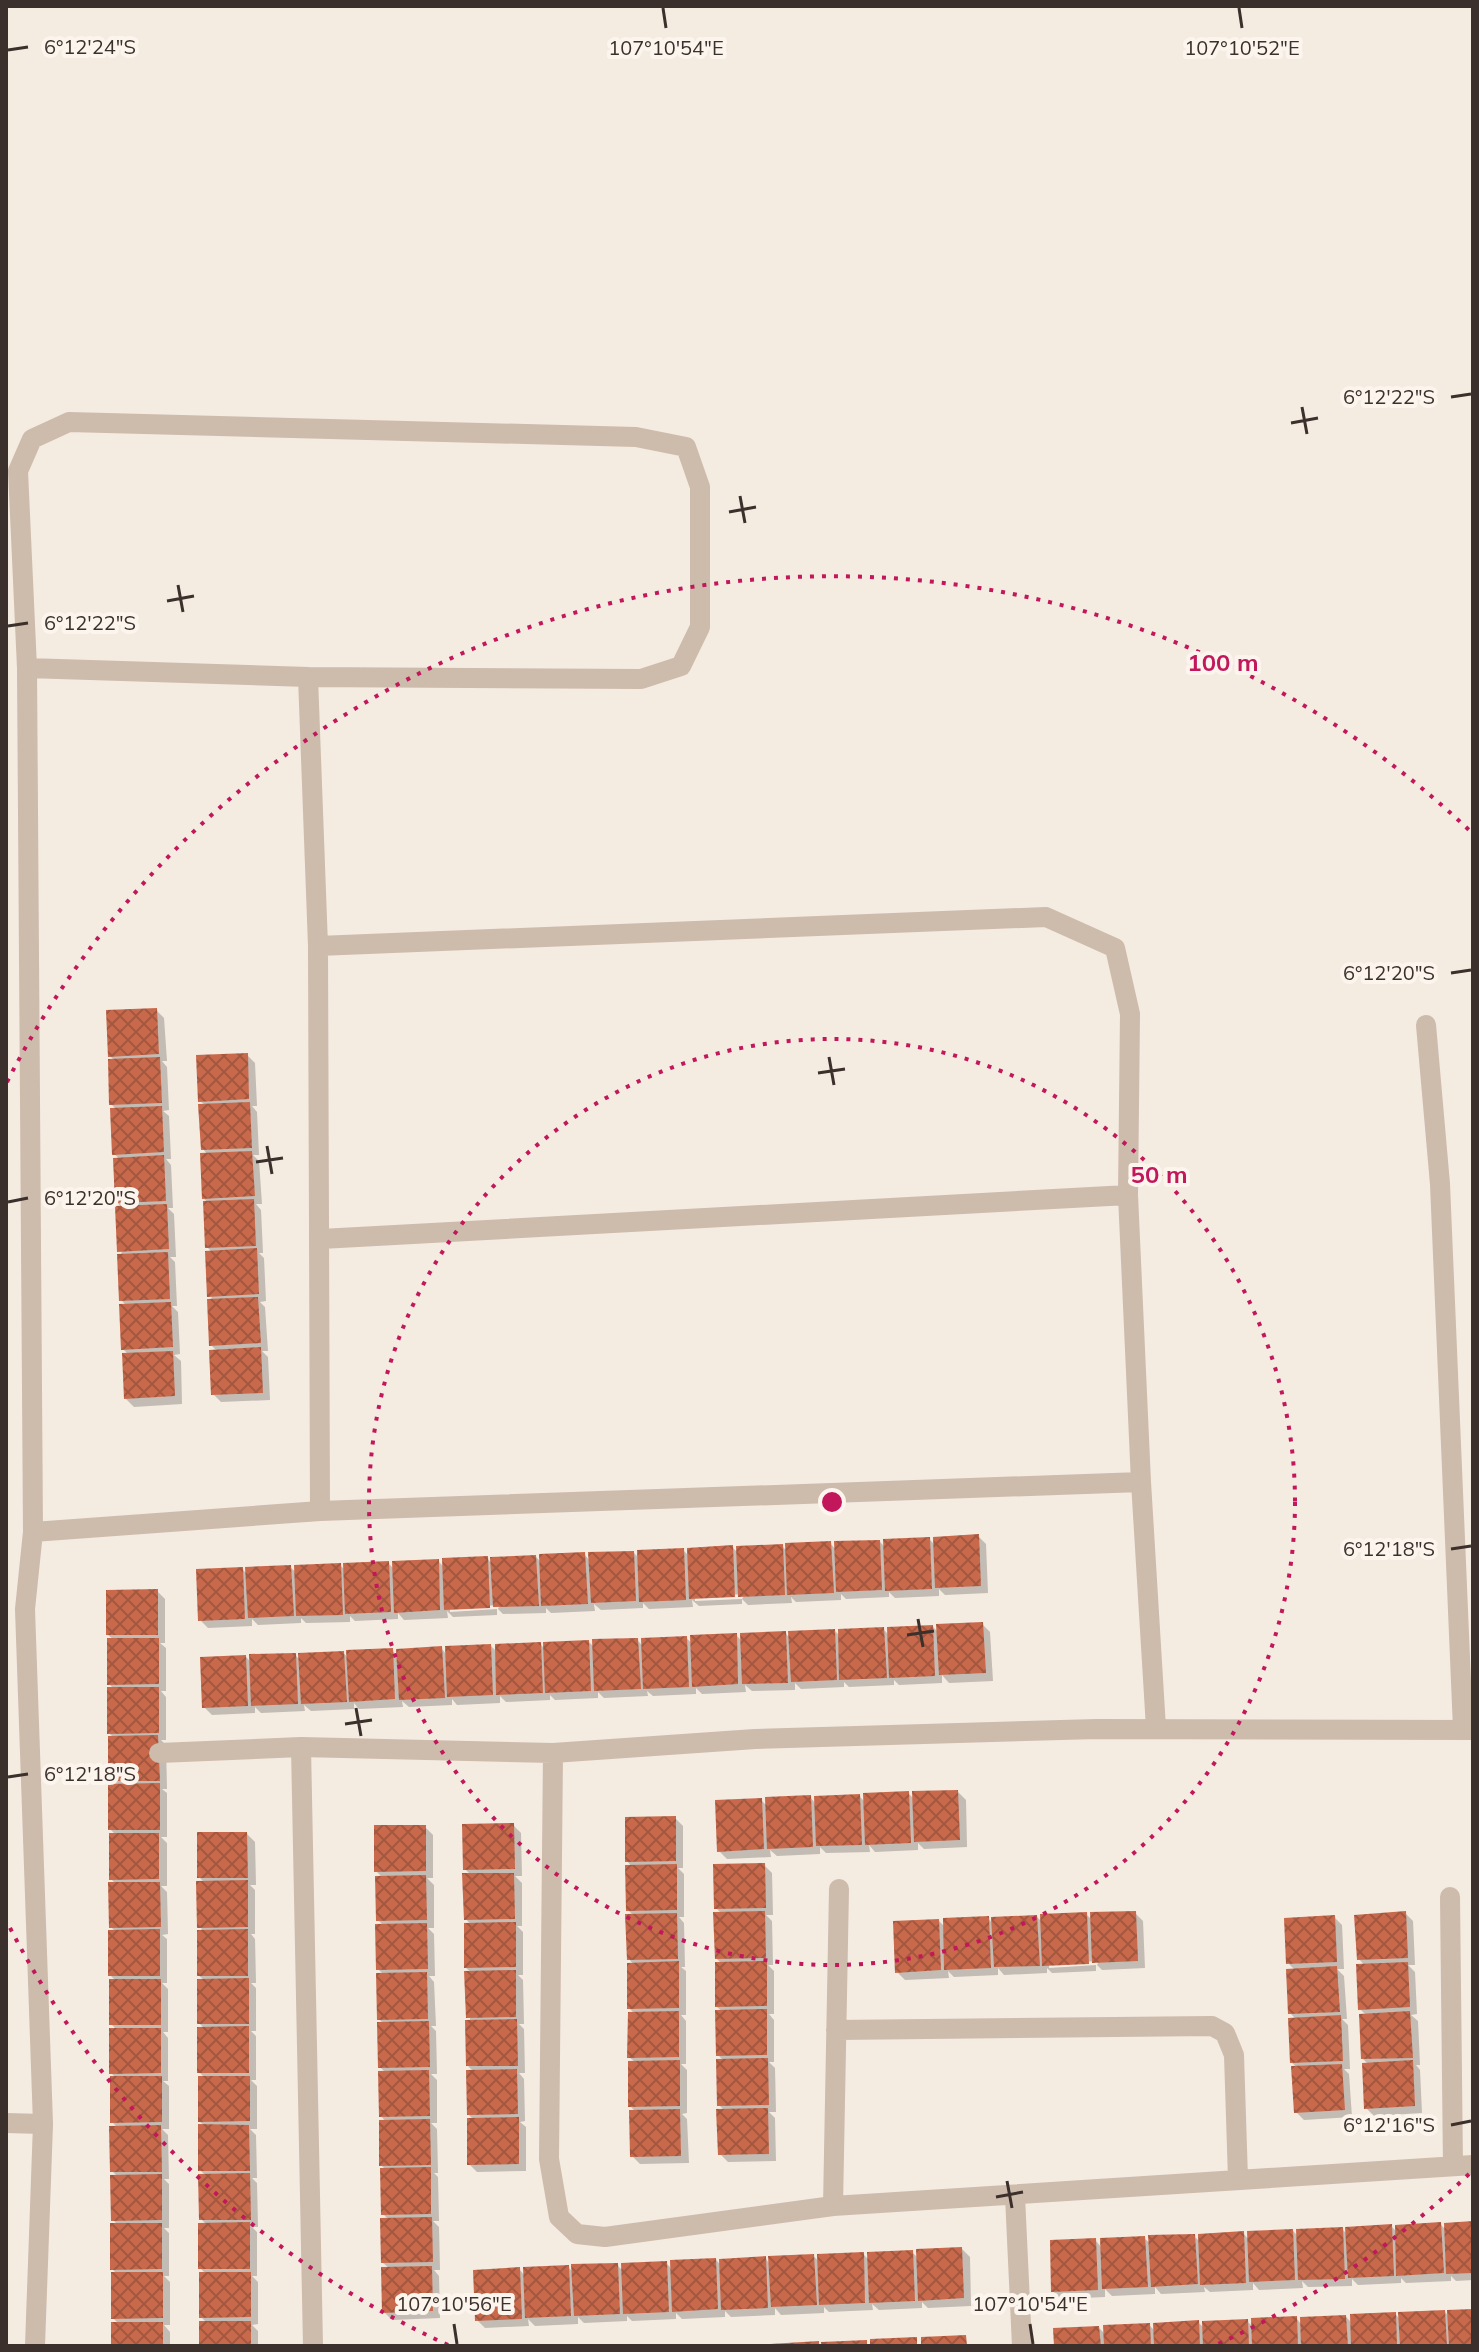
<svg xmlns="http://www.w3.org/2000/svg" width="1479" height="2352" font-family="Mulish,sans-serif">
	<defs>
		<pattern id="building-cross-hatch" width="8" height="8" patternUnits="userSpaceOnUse" patternTransform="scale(2)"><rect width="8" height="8" fill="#c8694b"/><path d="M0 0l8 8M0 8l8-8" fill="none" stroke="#a4573f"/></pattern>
	</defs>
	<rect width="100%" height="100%" fill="#f4ebe1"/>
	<path fill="#0003" d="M156,1010L164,1018L167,1061H162L167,1067L169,1110L163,1111L169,1116L171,1159H166L171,1165L173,1208H168L174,1214L176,1257H170L175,1262L177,1306H172L178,1312L180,1354L174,1355L181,1361L182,1404L134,1407L126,1399L129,1355L123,1349L126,1305L121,1300L122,1208L117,1202L120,1159L114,1154L117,1110L111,1104L115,1061L110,1056Z
		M247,1055L255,1063L257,1106H252L257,1112L259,1155H253L259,1161L262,1204H256L261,1210L263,1253H259L264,1258L266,1301L260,1302L265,1307L268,1351H262L268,1357L270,1400L221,1402L213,1394L217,1351L211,1345L212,1252L207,1247L209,1203L204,1199L208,1155L203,1149L205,1105L200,1101Z
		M978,1536L986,1544L988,1593L945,1595L939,1589V1596L895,1598L889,1592V1597L846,1599L841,1594V1600L796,1602L791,1597L792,1603L748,1605L742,1599L745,1594L695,1597V1601L742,1599V1604L699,1606L692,1600L693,1607L649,1609L643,1603V1608L601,1610L594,1604L595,1611L551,1613L546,1608V1613L503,1614L498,1609L500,1605L450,1608V1612L497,1609V1615L453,1617L447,1611L448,1618L404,1620L398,1613V1619L355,1621L350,1616V1622L306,1623L301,1618V1623L258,1625L252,1619V1626L208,1628L200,1620L242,1569L247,1574L290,1567L297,1573L340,1565L345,1570L388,1563L394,1569L438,1561L444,1567L487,1558L492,1564L536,1557L542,1563L584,1554L590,1561L634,1553L640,1559L683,1550L689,1556L732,1547L739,1554L782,1546L787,1551L830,1543L836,1550L880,1542L886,1548L929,1539L935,1545Z
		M157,1591L165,1599V1643H160L166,1648V1691H161L166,1697V1740H161L166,1745L167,1789H162L167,1793V1837H161L167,1843V1886H161L167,1892L168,1934L162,1935L167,1939V1983H162L168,1989V2032H163L168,2038V2081H163L169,2086V2129H162L168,2135L169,2179H164L169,2184V2228H164L169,2233V2276H164L170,2282V2325H164L170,2332V2346H113L119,2324L113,2318L117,2274L112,2269L118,2225L113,2220L118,2177L112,2171L118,2128L112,2122L116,2078L111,2073L117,2030L111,2024L116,1981L110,1975L116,1932L111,1927L116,1884L111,1879L116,1835L110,1829L115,1786L110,1780L114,1738L109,1733L114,1689L109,1684L114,1640L108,1635Z
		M982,1624L990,1632L993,1681L949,1683L942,1675V1683L899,1685L894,1680V1685L849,1687L844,1682V1687L801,1689L795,1683V1690L752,1691L745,1685L746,1692L702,1694L696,1688V1694L653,1696L647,1691L648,1696L604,1698L598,1692V1698L555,1700L550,1695V1700L506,1702L500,1696V1703L457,1705L452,1699V1705L409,1707L402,1701L403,1707L359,1709L354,1703V1709L311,1711L304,1705L305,1711L261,1713L255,1707V1713L212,1715L204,1707L246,1657L252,1663L295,1655L300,1660L343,1653L349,1658L392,1650L398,1657L441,1648L447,1655L491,1646L497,1652L540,1644L545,1649L589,1642L595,1648L637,1640L643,1646L686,1638L693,1644L736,1635L742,1641L785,1633L791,1639L835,1631L840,1636L883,1629L889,1635L933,1627L939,1633Z
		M958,1792L966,1800L967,1847L924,1849L918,1843V1850L875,1852L869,1845L870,1852L826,1853L820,1847V1854L777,1856L770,1850L771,1857L727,1859L719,1851L761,1800L767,1806L810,1797L816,1804L859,1796L865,1802L908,1793L914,1799Z
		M675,1818L683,1826V1868H678L684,1874V1917H679L684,1923L685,1967H681L686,1971V2015H681L686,2021V2064H681L687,2070V2113L682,2114L687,2119L689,2163L640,2164L632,2156L636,2112L630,2106L635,2062L629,2057L635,2014L629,2008L634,1965L629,1959L634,1916L628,1910L632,1867L627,1861Z
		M513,1825L521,1833L522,1876H515L522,1883V1926H517L523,1932V1975H518L523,1980L524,2024H519L524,2029L525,2073H519L524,2079L525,2121L520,2122L526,2127V2171L477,2172L469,2164L474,2120L468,2114L474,2072L468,2066L472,1973L466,1968L471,1925L466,1919L471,1875L465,1869Z
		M425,1827L433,1835V1878H427L434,1885V1928H428L434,1934L435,1976H429L434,1982L436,2026H431L436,2031L437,2074H431L437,2080V2123H431L437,2129L438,2173H434L438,2177L439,2221H433L439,2227L440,2270H434L439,2276L440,2318L392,2320L384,2312L389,2268L383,2263L389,2220L383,2214L386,2170L381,2165L386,2122L381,2116L386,2073L380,2067L383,2023L379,2019L384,1975L378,1969L384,1926L378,1920L383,1878L376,1871Z
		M247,1834L255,1842L256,1885H250L255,1890V1934H251L255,1939L256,1983H251L256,1988V2031H251L256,2036V2080H251L257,2086V2129H250L256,2135L257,2178H252L257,2183L258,2227H252L257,2232V2276H252L258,2282V2324L252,2325L258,2331V2346H201L207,2323L201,2317L206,2274L200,2268L207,2225L201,2219L206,2176L200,2170L205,2126L200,2122L205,2078L199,2072L205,2029L199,2023L204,1980L198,1975L205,1883L199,1877Z
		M764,1865L772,1873L773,1915H766L772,1921L773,1965H768L774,1971V2014H769L774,2020V2062H769L775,2068L776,2112H769L775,2118L776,2161L728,2162L720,2154L725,2111L719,2105L724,2061L718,2055L723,2012L717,2007L722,1964L716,1958L722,1914L716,1908Z
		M1135,1913L1143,1921L1145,1968L1102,1970L1097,1965L1099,1961L1049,1964V1968L1096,1965V1971L1052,1973L1047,1968V1973L1004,1975L998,1968V1975L954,1977L948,1971L949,1978L905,1980L897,1972L939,1921L945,1927L988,1918L993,1924L1037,1917L1043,1923L1086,1914L1092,1920Z
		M1405,1913L1413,1921L1415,1965H1408L1415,1972L1417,2014L1411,2015L1418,2021L1420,2065H1416L1420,2070L1422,2113L1374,2116L1366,2108L1368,2064L1363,2059L1367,2016L1360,2009L1365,1966L1359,1959Z
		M1334,1917L1342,1925L1344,1969H1337L1344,1976L1347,2019H1342L1348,2025L1350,2069H1344L1349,2074L1352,2117L1304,2120L1296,2112L1298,2068L1292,2063L1297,2020L1290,2013L1295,1970L1288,1963Z
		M1473,2223V2280L1456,2281L1451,2276V2281L1406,2283L1401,2278V2283L1358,2285L1352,2279V2286L1308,2287L1302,2281L1303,2288L1259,2290L1253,2283V2290L1210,2292L1204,2287L1205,2292L1161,2294L1155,2287V2294L1112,2296L1105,2289V2297L1061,2299L1053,2291L1095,2240L1102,2248L1144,2238L1151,2244L1194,2236L1200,2242L1243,2233L1249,2240L1293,2231L1298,2236L1342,2229L1347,2234L1392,2227L1397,2232L1440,2224L1446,2230Z
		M962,2249L970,2257L971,2306L928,2308L922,2302V2308L879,2310L872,2304L873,2310L829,2312L824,2307V2313L781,2315L775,2308V2315L731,2317L725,2311V2317L682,2319L676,2313V2319L632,2321L627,2316V2321L584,2323L578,2317V2324L535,2326L528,2319L529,2326L485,2328L477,2320L519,2269L525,2276L568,2267L573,2272L617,2265L623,2271L666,2263L672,2269L716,2260L722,2266L765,2258L770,2264L813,2256L820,2262L863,2254L869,2260L912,2252L918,2258Z
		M1473,2311V2346H1056L1099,2328L1106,2335L1149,2325L1155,2331L1198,2322L1205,2329L1247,2321L1253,2327L1296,2318L1302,2325L1346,2317L1352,2323L1395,2314L1400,2319L1445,2312L1450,2318Z"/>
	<path fill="url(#building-cross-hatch)" d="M157,1008L159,1054L108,1057L106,1010Z
		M248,1053L249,1099L198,1102L196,1055Z
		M160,1057L162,1103L109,1105L108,1059Z
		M250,1102L252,1148L201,1150L198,1104Z
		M162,1106L164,1152L112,1155L110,1108Z
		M252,1151L255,1196L202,1199L200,1153Z
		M164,1155L166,1201L115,1203L113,1158Z
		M254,1199L256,1246L205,1248L203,1201Z
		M167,1204L169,1249L117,1252L115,1206Z
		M257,1248L259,1294L207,1297L205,1251Z
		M168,1252L170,1299L119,1301L117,1254Z
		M258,1297L261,1343L209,1346L207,1299Z
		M171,1302L173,1347L121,1350L119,1304Z
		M261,1347L263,1393L211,1395L209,1350Z
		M173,1351L175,1396L124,1399L122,1353Z
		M979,1534L981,1586L935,1588L933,1537Z
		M930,1537L932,1589L885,1591L883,1539Z
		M880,1540L882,1590L836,1592L834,1541Z
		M831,1541L834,1593L787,1595L785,1543Z
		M783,1544L785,1595L738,1597L736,1546Z
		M733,1545L735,1597L689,1599L687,1548Z
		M684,1548L686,1600L639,1602L637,1550Z
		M634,1551L636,1601L591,1603L588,1552Z
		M585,1552L588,1604L541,1606L539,1554Z
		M536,1555L539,1606L493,1607L490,1557Z
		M488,1556L490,1608L444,1610L442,1558Z
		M439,1559L440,1610L394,1613L392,1561Z
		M389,1561L391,1612L345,1614L343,1563Z
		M341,1563L343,1615L296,1616L294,1565Z
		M291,1565L294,1616L248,1618L245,1567Z
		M243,1567L245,1619L198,1621L196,1569Z
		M158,1589V1635H106V1590Z
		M983,1622L986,1673L939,1675L936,1624Z
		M933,1625L935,1676L889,1678L887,1627Z
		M884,1627L887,1678L839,1680L838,1629Z
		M835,1629L837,1680L791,1682L788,1631Z
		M786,1631L788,1683L742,1684L740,1633Z
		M737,1633L738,1684L692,1687L690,1635Z
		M687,1636L689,1687L643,1689L641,1638Z
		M107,1638H159V1684L107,1685Z
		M638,1638L641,1689L594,1691L592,1639Z
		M589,1640L591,1691L545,1693L543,1642Z
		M541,1642L543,1693L496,1695L495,1644Z
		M491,1644L493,1695L447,1697L445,1646Z
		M442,1646L445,1698L399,1700L396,1649Z
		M393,1648L395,1699L349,1702L346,1650Z
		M344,1651L347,1702L301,1704L298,1653Z
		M296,1653L298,1704L251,1706L249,1654Z
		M246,1655L248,1706L202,1708L200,1657Z
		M107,1687H159V1733L107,1734Z
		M158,1735L160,1781H108V1736Z
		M160,1783V1830H108V1784Z
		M958,1790L960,1840L914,1842L912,1791Z
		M909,1791L911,1843L865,1845L863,1793Z
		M860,1794L862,1845L816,1846L814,1796Z
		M811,1795L813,1847L767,1849L765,1797Z
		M762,1798L764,1849L717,1852L715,1800Z
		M676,1816V1861L625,1862V1817Z
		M514,1823L515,1869L463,1870L462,1824Z
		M374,1825H426V1871L374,1872Z
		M197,1832H247L248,1878H197Z
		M109,1833H159V1879L109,1880Z
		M765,1863L766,1908L714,1909L713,1864Z
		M677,1864V1910L626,1911L625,1865Z
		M462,1873H514L515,1919L464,1920Z
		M426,1875L427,1920L376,1921L375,1876Z
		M248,1880V1927L197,1928L196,1881Z
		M108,1882H160L161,1927L109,1928Z
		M765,1911L766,1958L715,1959L713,1912Z
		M1136,1911L1138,1961L1092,1963L1090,1912Z
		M1406,1911L1408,1958L1357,1960L1354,1915Z
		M1087,1912L1089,1964L1042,1966L1040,1914Z
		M677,1913L678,1959L627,1960L625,1914Z
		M1037,1915L1040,1966L994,1967L991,1917Z
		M1335,1915L1337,1962L1286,1964L1284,1918Z
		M989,1916L991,1968L944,1970L943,1918Z
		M939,1919L941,1970L895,1973L893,1921Z
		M516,1922V1967L464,1968V1923Z
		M427,1923L428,1969L376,1970L375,1924Z
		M160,1929V1976H108V1930Z
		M248,1929V1976H197V1930Z
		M679,1961V2008L627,2009V1963Z
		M767,1961V2006L715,2007V1962Z
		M1408,1962L1410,2007L1358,2010L1356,1964Z
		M1337,1966L1340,2012L1288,2014L1286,1969Z
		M516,1970V2017L466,2018L464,1971Z
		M427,1972L428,2019L377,2020L376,1973Z
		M249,1978V2024H197V1979Z
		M109,1979H161V2025H109Z
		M767,2009V2055L716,2056L715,2010Z
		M679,2011V2057L627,2058L628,2012Z
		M1410,2011L1413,2058L1361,2059L1359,2014Z
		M1341,2015L1343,2061L1290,2063L1288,2018Z
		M517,2019L518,2066H466L465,2020Z
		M429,2021L430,2067L378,2068L377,2022Z
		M249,2026V2073H197V2027Z
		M109,2028H161V2073L109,2074Z
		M768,2058L769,2105L717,2106L716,2059Z
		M680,2060V2106L628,2107V2061Z
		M1413,2060L1415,2106L1364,2109L1362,2063Z
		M1342,2064L1345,2110L1294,2113L1291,2066Z
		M517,2069L518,2114L467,2115L466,2070Z
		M429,2070L430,2116L379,2117L378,2071Z
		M110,2076H162V2122L110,2123Z
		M198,2076H250V2121L198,2122Z
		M768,2108L769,2154L718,2155L716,2109Z
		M680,2109L681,2156L630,2157L629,2110Z
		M519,2117V2164L467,2165V2118Z
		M430,2119L431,2165L379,2166V2120Z
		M198,2124L249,2125L250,2171H198Z
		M161,2125L162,2172H110L109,2126Z
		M431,2167V2214L381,2215L380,2168Z
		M250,2173L251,2220H199L198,2174Z
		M162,2174V2220L111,2221L110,2175Z
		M432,2217L433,2262L381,2263L380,2218Z
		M1473,2221V2273L1446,2274L1444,2223Z
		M250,2222V2269H198V2223Z
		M1441,2222L1444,2273L1396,2276L1395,2225Z
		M110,2223H162V2269L110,2270Z
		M1392,2224L1394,2276L1348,2278L1345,2227Z
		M1343,2227L1345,2279L1298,2280L1296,2229Z
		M1293,2229L1295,2280L1249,2282L1247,2231Z
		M1244,2231L1246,2283L1200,2285L1198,2234Z
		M1195,2234L1198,2284L1151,2287L1148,2235Z
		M1145,2236L1148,2287L1102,2289L1100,2238Z
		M1096,2238L1098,2290L1051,2292L1050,2240Z
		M962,2247L964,2298L918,2301L916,2249Z
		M913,2250L915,2301L869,2303L867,2252Z
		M864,2252L865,2303L819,2305L817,2254Z
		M814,2254L817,2305L771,2307L768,2256Z
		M766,2256L768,2308L721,2310L719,2259Z
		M716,2258L718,2309L672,2312L670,2260Z
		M667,2261L669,2312L623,2314L621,2263Z
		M618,2263L620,2314L574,2316L571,2264Z
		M569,2265L571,2316L525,2318L523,2267Z
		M432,2266L433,2311L382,2313L381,2267Z
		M520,2267L522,2319L475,2321L473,2270Z
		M111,2272H163V2318L111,2319Z
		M199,2272H251V2317L199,2318Z
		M1473,2309V2346H1449L1447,2310Z
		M1445,2310L1447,2346H1400L1398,2312Z
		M1396,2312L1397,2346H1351L1350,2314Z
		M1346,2315L1348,2346H1301L1300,2317Z
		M1297,2316L1298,2346H1252L1251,2318Z
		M1248,2319L1249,2346H1203L1202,2321Z
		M1199,2320L1200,2346H1154L1153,2323Z
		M199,2321H251V2346H199Z
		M111,2322H163V2346H111Z
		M1150,2323L1151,2346H1104L1103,2325Z
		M1099,2326L1101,2346H1054L1053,2328Z
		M966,2335L967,2346H921V2337Z
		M917,2337V2346H870V2339Z
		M867,2340V2346H821V2342Z
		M819,2341V2346H770V2344Z"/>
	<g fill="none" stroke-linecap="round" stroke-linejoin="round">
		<path stroke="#cdbbac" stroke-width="20" d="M27,668L18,471L32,439L69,422L636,437L686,447L700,487V627L681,666L641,679L308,677
			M1426,1025L1440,1184L1463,1729
			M321,1239L1128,1195
			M320,1511L318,946L1046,917L1115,948L1130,1014L1128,1195L1141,1482
			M33,1532L27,668L308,677L318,946
			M301,1747L313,2346
			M159,1753L301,1747L553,1753L755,1739L1097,1729L1473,1730
			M553,1753L549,2159L559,2217L577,2234L605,2237L833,2206L1473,2165
			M1450,1897L1453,2166
			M836,2030L1212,2026L1225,2033L1234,2055L1238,2179
			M6,2123L43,2124
			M1015,2196L1022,2346
			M833,2206L839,1889
			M35,2346L43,2124L25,1609L33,1532L320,1511L1141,1482L1156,1728"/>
	</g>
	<path fill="none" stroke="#3b302b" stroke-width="3" d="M663,8L666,28M1239,8L1242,28M8,50L28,47M1451,397L1471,394M1302,407L1307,434M1291,423L1318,418M740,496L745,523M729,512L756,507M178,585L183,612M167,601L194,596M8,626L28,623M1451,973L1471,970M829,1057L834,1085M818,1073L845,1069M267,1146L272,1174M256,1162L283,1158M8,1202L28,1198M1451,1549L1471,1546M918,1619L923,1647M907,1635L934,1631M356,1708L361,1736M345,1724L372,1720M8,1777L28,1774M1451,2125L1471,2121M1007,2181L1012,2208M996,2197L1023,2192M454,2324L457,2344M1030,2324L1033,2344"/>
	<g fill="none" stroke="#c2185b" stroke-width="4" stroke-dasharray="4 8">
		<circle cx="832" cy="1502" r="463"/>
		<path d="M1469 2174A926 926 0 0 1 1216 2345M448 2345A926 926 0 0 1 7 1922M7 1082A926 926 0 0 1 1469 830"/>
	</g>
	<g font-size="20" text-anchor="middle" fill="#3b302b" stroke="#fbf5ee" stroke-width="8" stroke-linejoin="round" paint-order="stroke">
		<text x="90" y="54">6°12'24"S</text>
		<text x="666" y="55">107°10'54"E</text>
		<text x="1242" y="55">107°10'52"E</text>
		<text x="1389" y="404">6°12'22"S</text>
		<text x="90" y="630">6°12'22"S</text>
		<text x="1389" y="980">6°12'20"S</text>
		<text x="90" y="1205">6°12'20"S</text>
		<text x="1389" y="1556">6°12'18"S</text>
		<text x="90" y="1781">6°12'18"S</text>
		<text x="1389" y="2132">6°12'16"S</text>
		<text x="454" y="2311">107°10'56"E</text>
		<text x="1030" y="2311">107°10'54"E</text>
	</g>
	<circle cx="832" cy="1502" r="12" fill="#c2185b" stroke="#fbf5ee" stroke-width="4"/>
	<g font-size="24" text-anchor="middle" font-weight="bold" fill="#c2185b" stroke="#fbf5ee" stroke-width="8" stroke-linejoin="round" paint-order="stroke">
		<text x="1223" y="671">100 m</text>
		<text x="1159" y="1183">50 m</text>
	</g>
	<rect width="1479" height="2352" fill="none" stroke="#3b302b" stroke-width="16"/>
</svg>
